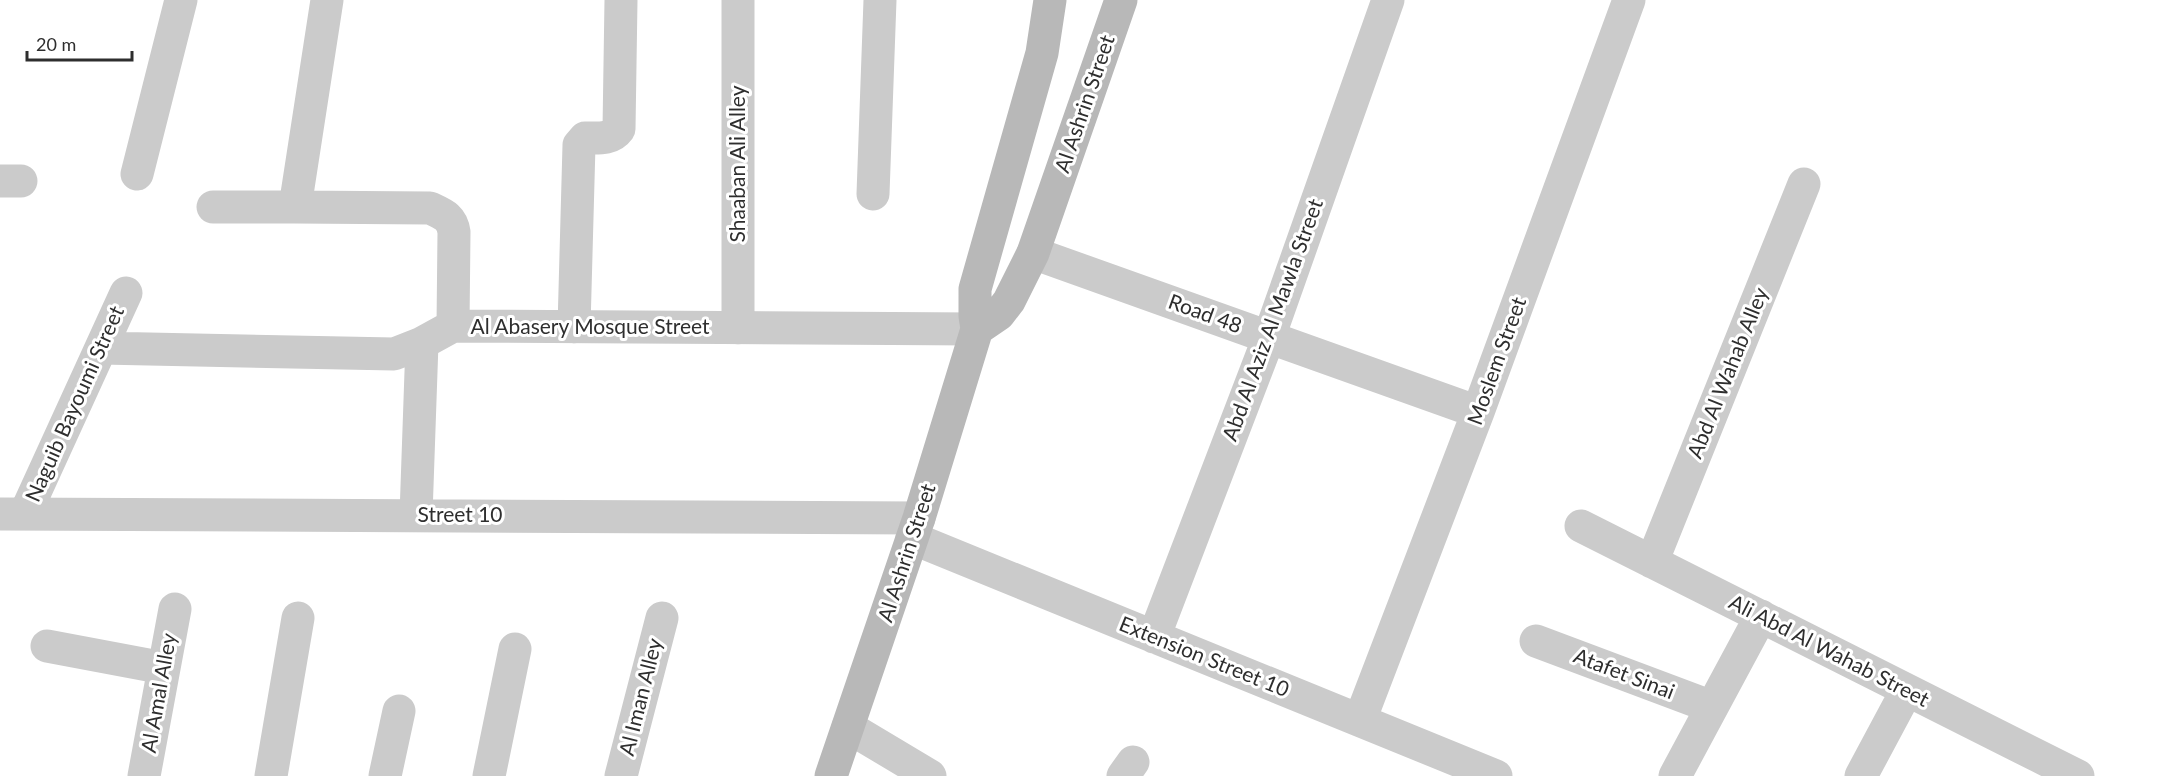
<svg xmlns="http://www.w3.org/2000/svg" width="2157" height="776" font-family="Lato,sans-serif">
	<rect width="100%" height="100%" fill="#fff"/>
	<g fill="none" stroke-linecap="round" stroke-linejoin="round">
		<path stroke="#cbcbcb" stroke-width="33" d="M327,0L295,207L430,208C443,214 452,217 454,232L453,326
			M738,0V328
			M137,174L181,0
			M0,181H21
			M873,194L880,0
			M213,207H295
			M1033,253L1478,412
			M574,327L579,145L585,138C598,138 611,140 619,129L621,0
			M101,348L394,354L422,343L453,326L977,329
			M0,514L919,518
			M25,514L126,293
			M416,515L422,343
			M1581,526L2078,776
			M912,538L1496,776
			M1652,562L1804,184
			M1154,637L1269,337L1388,0
			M1536,641L1712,707
			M47,646L164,668
			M1360,720L1478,412L1629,0
			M848,727L930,776
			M144,776L175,609
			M271,776L298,618
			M385,776L399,711
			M489,776L515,649
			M621,776L662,618
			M1123,776L1133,762
			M1675,776L1761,616
			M1861,776L1907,690"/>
		<path stroke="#b8b8b8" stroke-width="33" d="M977,329L999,314L1009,301L1033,253L1121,0
			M831,776L919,518L977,329L975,316V289L1042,53L1050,0"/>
	</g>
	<g text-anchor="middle" stroke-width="6" stroke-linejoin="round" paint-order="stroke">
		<g font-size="21" fill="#2e2e2e" stroke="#fff">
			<text transform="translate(1085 104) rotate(-71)" y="7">Al Ashrin Street</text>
			<text transform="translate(738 164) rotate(-90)" y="7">Shaaban Ali Alley</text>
			<text transform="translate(1205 314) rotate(20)" y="7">Road 48</text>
			<text transform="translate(1273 320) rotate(-70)" y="7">Abd Al Aziz Al Mawla Street</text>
			<text x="590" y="334">Al Abasery Mosque Street</text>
			<text transform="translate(1497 361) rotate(-70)" y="7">Moslem Street</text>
			<text transform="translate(1728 373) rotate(-68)" y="7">Abd Al Wahab Alley</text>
			<text transform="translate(75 404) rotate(-66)" y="7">Naguib Bayoumi Street</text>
			<text x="460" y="522">Street 10</text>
			<text transform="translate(907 553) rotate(-72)" y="7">Al Ashrin Street</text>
			<text transform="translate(1829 651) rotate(27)" y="7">Ali Abd Al Wahab Street</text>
			<text transform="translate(1204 657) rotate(22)" y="7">Extension Street 10</text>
			<text transform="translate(1624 674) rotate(21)" y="7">Atafet Sinai</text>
			<text transform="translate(159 693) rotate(-80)" y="7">Al Amal Alley</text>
			<text transform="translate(641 697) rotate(-76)" y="7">Al Iman Alley</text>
		</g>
	</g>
	<path d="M27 51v9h105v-9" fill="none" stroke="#2e2e2e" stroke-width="3"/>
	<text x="36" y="51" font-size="18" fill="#2e2e2e" stroke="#ffffff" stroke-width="4.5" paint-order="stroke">20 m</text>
</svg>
